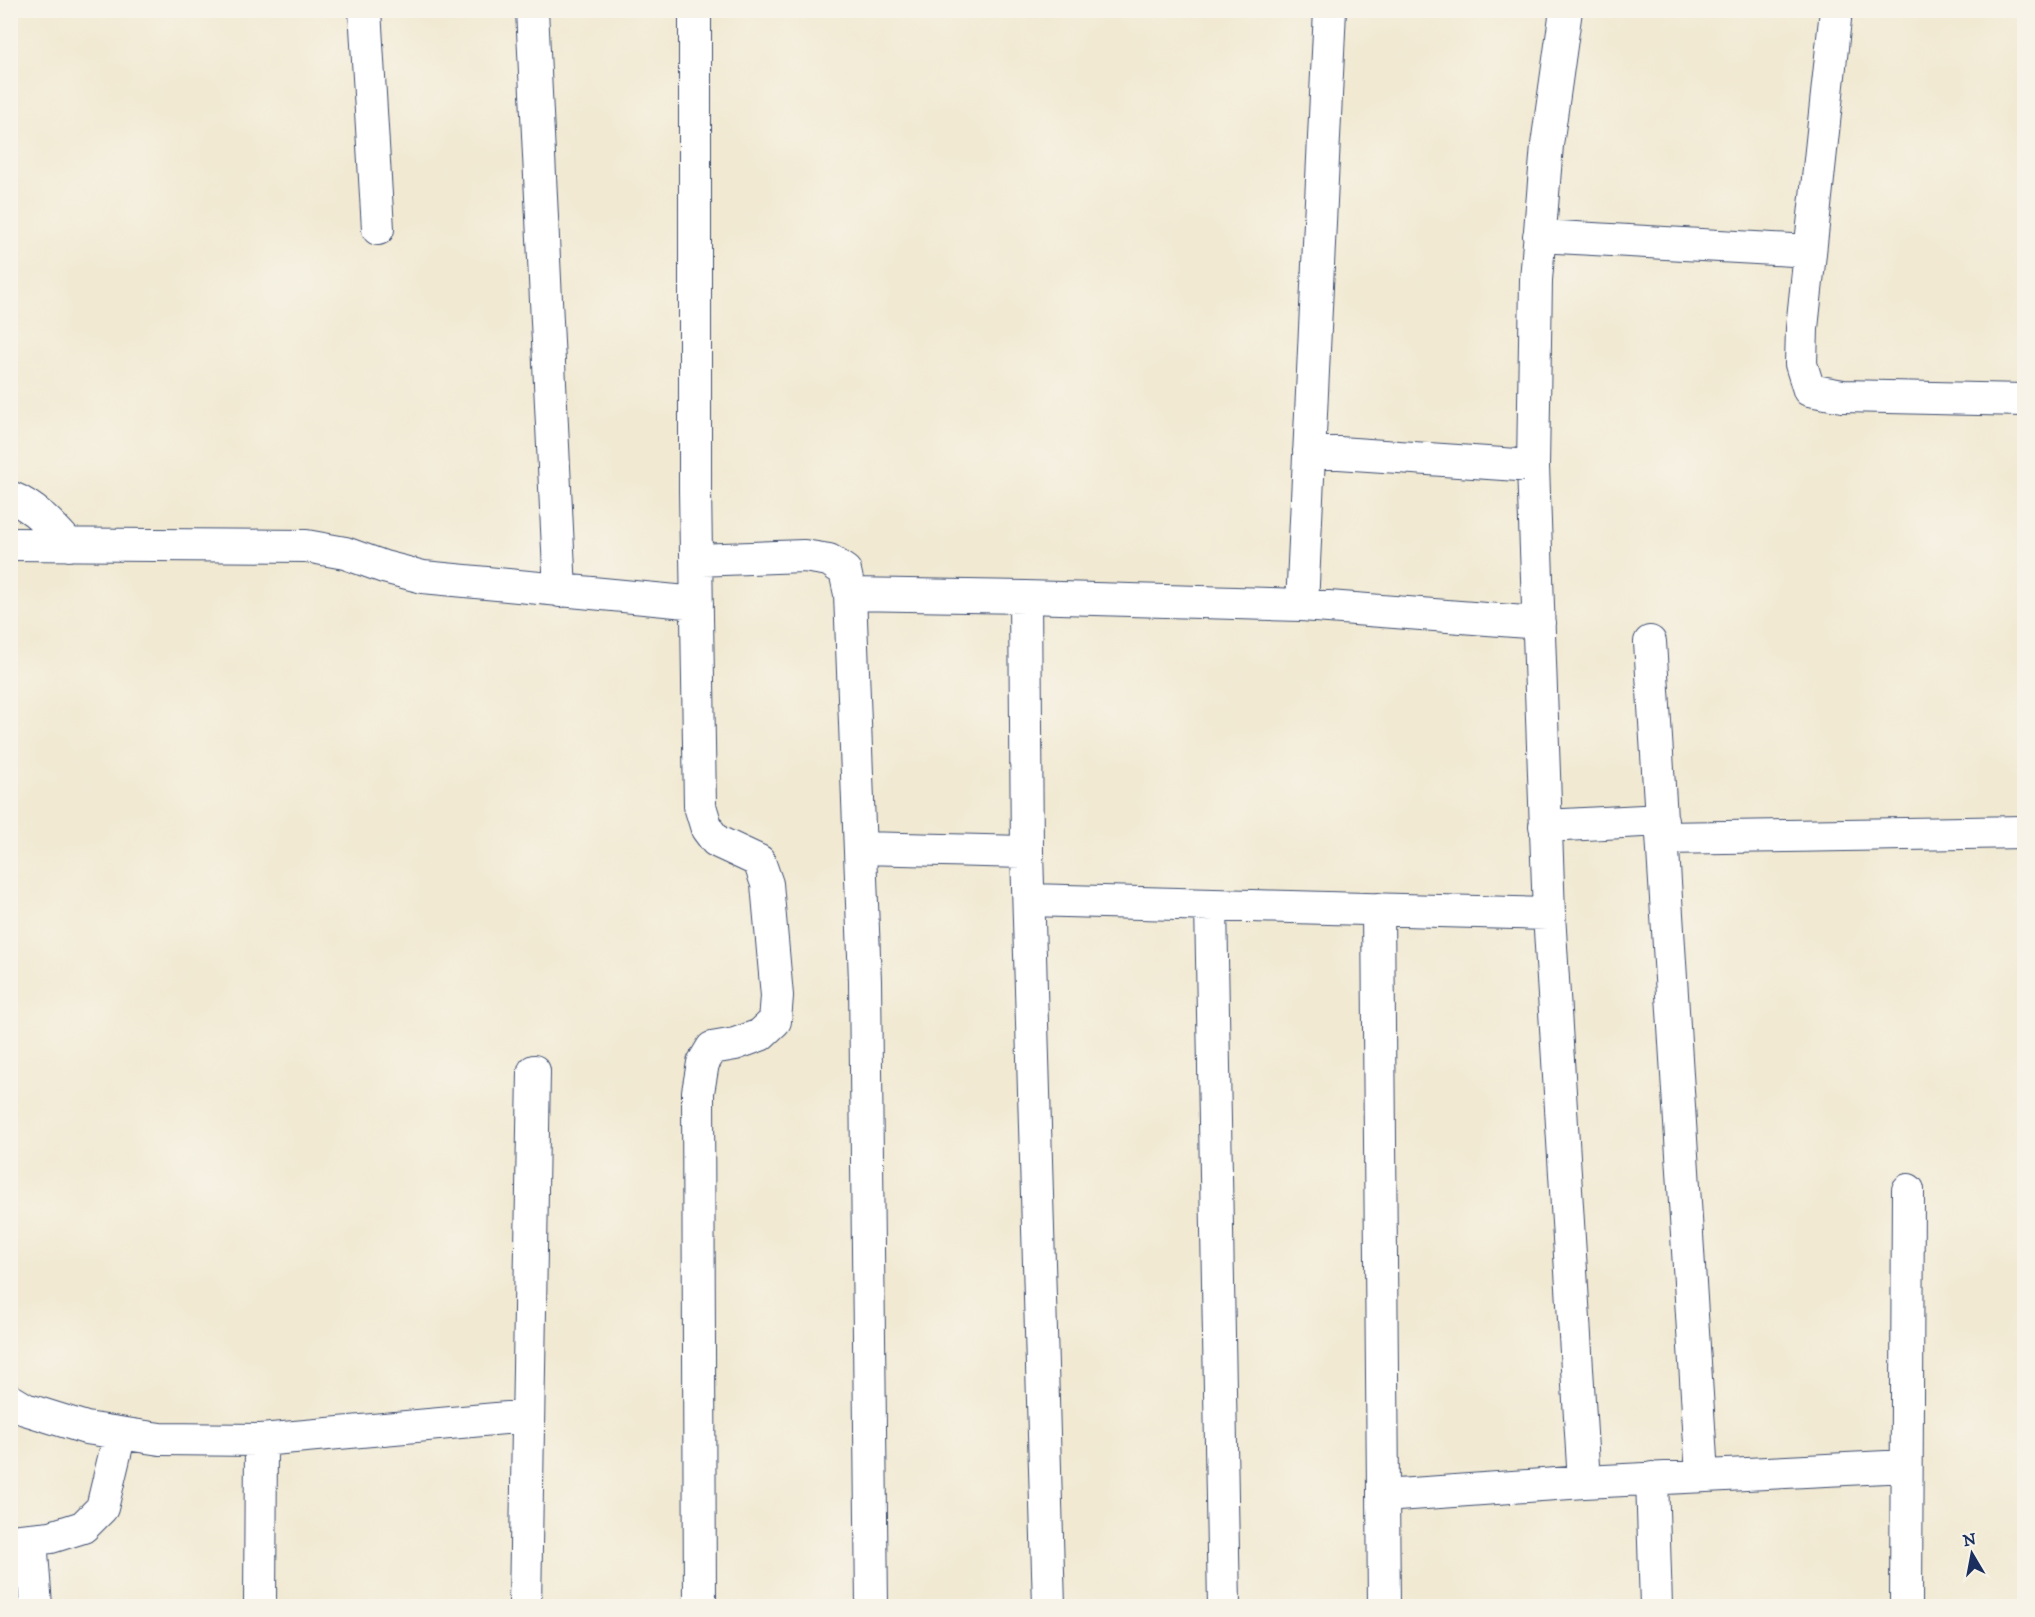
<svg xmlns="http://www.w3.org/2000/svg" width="2035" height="1617" font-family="'IM FELL DW Pica',serif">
	<rect width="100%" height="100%" fill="#f7f3e8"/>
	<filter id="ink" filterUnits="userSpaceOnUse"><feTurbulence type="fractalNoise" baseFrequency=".0167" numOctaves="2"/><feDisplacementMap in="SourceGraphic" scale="12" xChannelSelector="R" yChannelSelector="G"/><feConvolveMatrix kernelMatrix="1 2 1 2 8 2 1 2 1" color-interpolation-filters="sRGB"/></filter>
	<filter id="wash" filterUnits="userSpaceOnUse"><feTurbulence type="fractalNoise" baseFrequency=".008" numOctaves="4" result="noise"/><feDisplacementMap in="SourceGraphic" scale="24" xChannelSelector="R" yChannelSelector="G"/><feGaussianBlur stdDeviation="1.35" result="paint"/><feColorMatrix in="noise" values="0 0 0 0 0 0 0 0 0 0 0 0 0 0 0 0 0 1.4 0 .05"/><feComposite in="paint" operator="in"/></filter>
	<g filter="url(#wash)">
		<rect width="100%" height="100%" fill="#f1e9d2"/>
	</g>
	<g filter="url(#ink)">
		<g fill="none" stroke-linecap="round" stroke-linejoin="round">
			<defs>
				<path id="street" d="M365,10L378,229
					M532,10L560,591
					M695,10V490L700,806L707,829L716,841L759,861L767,884L777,996L775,1021L760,1035L735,1044L712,1048L703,1063L698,1092L700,1606
					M1566,10L1547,145L1536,280L1533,466L1549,914L1584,1482L1906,1466
					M1836,10L1802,328L1801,364L1809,390L1843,396L2024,400
					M1539,236L1810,251
					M1309,451L1533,466
					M10,497C35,507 52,526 69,545
					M10,544L306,546L345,553L384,567L423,577L697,603
					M696,560L804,556L829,560L845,571L850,594L865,981L872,1606
					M850,594L1025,597L1302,605L1539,623
					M1025,597L1027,852L1049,1606
					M1302,605L1330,10
					M1650,642L1702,1475
					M1545,826L1662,820
					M1663,838L2024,832
					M861,848L1027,852
					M1029,900L1549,914
					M1211,905L1224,1606
					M1378,909L1384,1606
					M10,1400L25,1409L86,1428L160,1439L261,1440L528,1416
					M1652,1478L1656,1606
					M1383,1496L1584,1482
					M31,1539L36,1606
					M10,1541L51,1537L83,1527L102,1508L120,1433
					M260,1606L261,1440
					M525,1606L534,1071
					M1906,1606L1908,1190"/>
			</defs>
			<use href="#street" stroke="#3b4b6f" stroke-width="34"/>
			<use href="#street" stroke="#fff" stroke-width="32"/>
		</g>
	</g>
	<rect width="2035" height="1617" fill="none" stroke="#f7f3e8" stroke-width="36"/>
	<g transform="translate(1972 1554) rotate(350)" stroke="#f7f3e8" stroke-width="4.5" paint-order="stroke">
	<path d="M0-4.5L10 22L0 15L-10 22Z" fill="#1b2f5e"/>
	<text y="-9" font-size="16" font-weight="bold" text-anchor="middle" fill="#1b2f5e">N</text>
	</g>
</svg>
